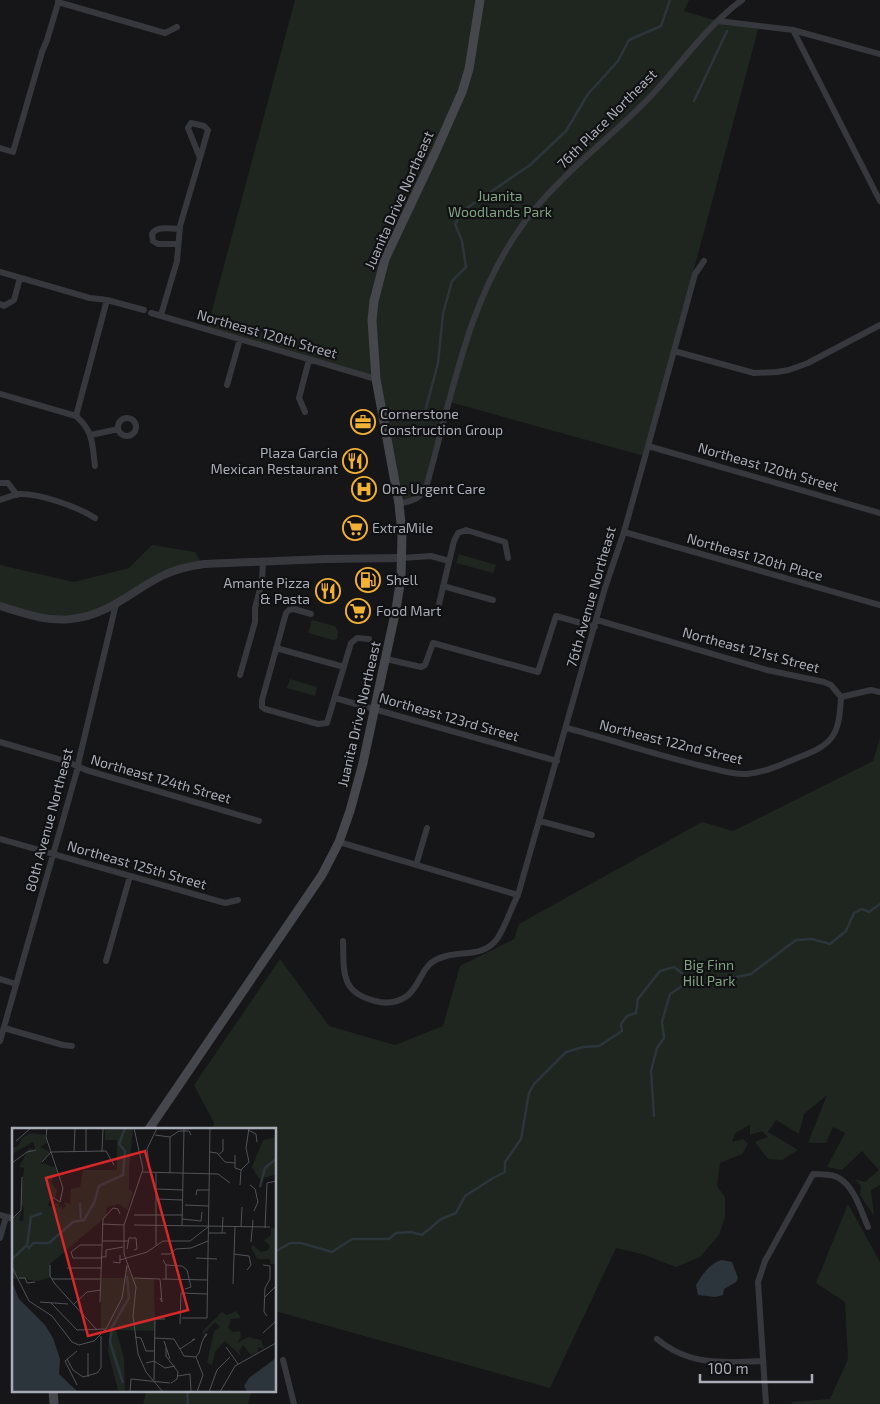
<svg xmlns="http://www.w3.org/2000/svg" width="880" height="1404" font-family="'Exo 2',sans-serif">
	<rect width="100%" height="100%" fill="#161618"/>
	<path fill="#1e261f" d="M295,0H689L684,11L718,21L759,26L644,456L450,402L423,494L399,504L376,379L207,329Z
		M152,545L195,552L201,562L183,566L116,604L71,619L0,606V565L74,582L129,568Z
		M459,554L496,565L493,573L456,563Z
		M312,620L335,626L338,631L337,639L333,640L308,633Z
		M290,679L317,687L315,696L287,688Z
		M880,738V1185L871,1190L874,1216L860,1195L861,1186L855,1179L865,1182L879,1170L862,1151L842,1170L827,1167L845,1133L833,1127L826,1143H808L827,1095L804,1114L799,1134L776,1120L768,1132L798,1150L782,1160L768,1159L755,1142L768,1137L762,1131L750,1135V1125L735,1133L732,1142L743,1139L748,1144L742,1154L720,1163L717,1186L725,1197V1217L719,1235L700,1257L676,1267L642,1254L616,1248L550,1388L275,1311V1129H213L214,1123L194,1085L280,959L329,1026L395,1045L443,1026L460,966L514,939L519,924L702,822L733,831L873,761Z
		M848,1204L880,1262V1404H791L792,1402L830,1399L848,1359L845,1302L816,1283Z
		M147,1390H252L248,1404H143Z"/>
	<path fill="#2c353c" d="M722,1260L732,1262L738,1278L736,1282L724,1289L723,1295L715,1297L698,1295L696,1285C702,1275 710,1263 722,1260Z"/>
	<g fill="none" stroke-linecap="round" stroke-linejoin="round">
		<path stroke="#2c353c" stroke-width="2.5" d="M694,101L727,31
			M425,412L438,363L443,314L452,281L466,267L462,241L455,224L464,210L530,165L566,131L588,94L618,61L629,40L661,26L670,0
			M654,1116L651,1071L657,1048L664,1038L662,1022L670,994L685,984L696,985
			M275,1252L290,1243H301L332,1252L352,1239H389L396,1233L411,1232L422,1235L441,1219L456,1213L465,1196L493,1178L505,1172V1162L521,1139L529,1093L534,1084L566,1052L583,1047L599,1046L622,1031L621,1024L627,1016L636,1013L638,999L660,971L674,967L697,985L751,974L796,940L812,939L830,944L846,931L854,913L862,909L869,912L880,904
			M187,1390L188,1404"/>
		<path stroke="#37383d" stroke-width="6" d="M58,2L165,33L177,27
			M718,21L793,30L880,54
			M793,30L880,201
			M0,148L13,152L42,52L47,40L59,0
			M178,244H158L153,241L152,234C157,225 170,229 180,229
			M0,272L90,298L107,300L144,310
			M0,304L4,306L14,300L20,278
			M151,313L376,379
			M161,315L177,261L180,226L200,158L188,128L191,123L204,126L208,130L200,158
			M674,351L754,373L777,372L789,370L808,363L880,325
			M227,385L240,339
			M0,394L76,416
			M305,412L299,398L309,360
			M118 427a9 9 0 1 1 18 0a9 9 0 1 1-18 0Z
			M91,435L118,429
			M648,446L880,513
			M95,466C92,444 94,432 76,416L107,300
			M0,483H8L17,495
			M0,500C6,498 13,495 19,494C39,493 78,507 95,518
			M399,504C414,500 420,500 427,484C453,392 469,292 530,215C563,173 611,137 648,99C680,66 705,27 742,0
			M624,532L880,605
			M402,558L431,556L449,561
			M443,586L493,600
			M439,604L454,541L458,533L466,530L505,542L508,558
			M311,614L294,609L289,610L286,613L262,700V707L265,709L318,724L327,723L351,643L357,638L369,639
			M276,648L344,667
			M386,659L421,667L425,665L433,643L538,672L556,616L595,627
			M240,675L255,622V608L262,582L263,561
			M841,697L871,690L880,692
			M335,698L557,761
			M567,728C612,740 657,755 702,766C716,769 732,775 747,774C765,772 781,765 797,758C834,744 839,736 841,697L831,685L824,682L767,670L597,620
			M0,742L68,762L86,770L259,821
			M540,821L592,835
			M0,839L225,903L238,900
			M339,842L518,895
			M416,865L427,828
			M343,941C344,972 340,992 375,1001C386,1004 397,1003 407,996C418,988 421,971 431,963C452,947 481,961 497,939C505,928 511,908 518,895L605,588L624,532L648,446L695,274L704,261
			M106,961L130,876
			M0,979L16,984
			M4,1028L63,1045L72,1046
			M0,1041L78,767L79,760L116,604
			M0,1215L14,1219
			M0,1238L6,1217
			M657,1339C689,1366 724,1363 763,1361
			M283,1360L294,1404
			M766,1404L758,1282L765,1261L813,1174C820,1174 830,1174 837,1177C854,1185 861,1211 868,1227"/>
		<path stroke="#37383d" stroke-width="8" d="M0,606C23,613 47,622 71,619C108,616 132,590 164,575C176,569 190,566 204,564L325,559L402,558"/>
		<path stroke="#45474d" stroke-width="9" d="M149,1129L322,875L339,842L350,811L363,763L396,609L401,578L402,533L399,504L376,379L372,320L374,301L385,259L435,153L462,92L469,69L480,0
			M53,1390L54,1404"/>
	</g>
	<defs>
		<symbol id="office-ring" viewBox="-11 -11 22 22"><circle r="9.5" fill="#111113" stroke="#f2b134" stroke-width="1.5"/><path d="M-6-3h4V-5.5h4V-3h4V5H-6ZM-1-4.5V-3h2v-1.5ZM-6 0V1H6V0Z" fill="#f2b134"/></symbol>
		<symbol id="restaurant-ring" viewBox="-11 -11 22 22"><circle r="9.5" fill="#111113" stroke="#f2b134" stroke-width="1.5"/><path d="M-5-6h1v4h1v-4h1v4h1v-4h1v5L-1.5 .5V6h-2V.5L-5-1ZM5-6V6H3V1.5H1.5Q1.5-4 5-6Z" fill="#f2b134"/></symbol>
		<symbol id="hospital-ring" viewBox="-11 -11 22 22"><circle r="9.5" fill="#111113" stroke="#f2b134" stroke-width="1.5"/><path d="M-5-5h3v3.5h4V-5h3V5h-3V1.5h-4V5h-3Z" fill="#f2b134"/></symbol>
		<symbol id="supermarket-ring" viewBox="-11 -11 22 22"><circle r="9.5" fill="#111113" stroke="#f2b134" stroke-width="1.5"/><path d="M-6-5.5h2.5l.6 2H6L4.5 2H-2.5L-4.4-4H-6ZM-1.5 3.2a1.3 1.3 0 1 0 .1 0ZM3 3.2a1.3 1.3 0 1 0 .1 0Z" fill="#f2b134"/></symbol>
		<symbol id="fuel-ring" viewBox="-11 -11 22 22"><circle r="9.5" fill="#111113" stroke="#f2b134" stroke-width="1.5"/><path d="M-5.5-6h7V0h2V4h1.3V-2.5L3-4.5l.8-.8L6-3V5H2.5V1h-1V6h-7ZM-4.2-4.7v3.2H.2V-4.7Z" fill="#f2b134"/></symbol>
	</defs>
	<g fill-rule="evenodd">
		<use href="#office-ring" x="349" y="408" width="28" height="28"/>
		<use href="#restaurant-ring" x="341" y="447" width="28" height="28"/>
		<use href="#hospital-ring" x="350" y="475" width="28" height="28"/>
		<use href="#supermarket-ring" x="341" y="514" width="28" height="28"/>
		<use href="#fuel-ring" x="354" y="566" width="28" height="28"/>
		<use href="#restaurant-ring" x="314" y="577" width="28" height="28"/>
		<use href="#supermarket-ring" x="344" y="597" width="28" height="28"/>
	</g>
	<g text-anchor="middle" stroke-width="4.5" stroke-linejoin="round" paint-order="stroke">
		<g font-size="14" fill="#a8adb8" stroke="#111113">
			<text transform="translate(607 119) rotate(-45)" y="5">76th Place Northeast</text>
			<text transform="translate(399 200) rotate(-66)" y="5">Juanita Drive Northeast</text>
			<text transform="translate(267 334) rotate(16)" y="5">Northeast 120th Street</text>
			<text transform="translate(768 467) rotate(16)" y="5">Northeast 120th Street</text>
			<text transform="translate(755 557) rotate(16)" y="5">Northeast 120th Place</text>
			<text transform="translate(591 597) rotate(-74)" y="5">76th Avenue Northeast</text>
			<text transform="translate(751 650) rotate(15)" y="5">Northeast 121st Street</text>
			<text transform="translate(359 714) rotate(-77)" y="5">Juanita Drive Northeast</text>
			<text transform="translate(449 717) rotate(16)" y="5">Northeast 123rd Street</text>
			<text transform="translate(671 742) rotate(14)" y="5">Northeast 122nd Street</text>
			<text transform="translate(161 779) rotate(16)" y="5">Northeast 124th Street</text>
			<text transform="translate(49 820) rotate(-75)" y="5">80th Avenue Northeast</text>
			<text transform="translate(137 865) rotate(16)" y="5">Northeast 125th Street</text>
		</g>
		<g font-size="14" fill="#7fa381" stroke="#111113">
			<text x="500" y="201">Juanita<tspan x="500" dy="16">Woodlands Park</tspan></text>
			<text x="709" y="970">Big Finn<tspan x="709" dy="16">Hill Park</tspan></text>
		</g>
		<g font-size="14" fill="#a8adb8" stroke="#111113" text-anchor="start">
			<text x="380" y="419">Cornerstone<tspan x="380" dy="16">Construction Group</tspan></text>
			<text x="338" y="458" text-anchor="end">Plaza Garcia<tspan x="338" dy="16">Mexican Restaurant</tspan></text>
			<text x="382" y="494">One Urgent Care</text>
			<text x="372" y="533">ExtraMile</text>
			<text x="386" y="585">Shell</text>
			<text x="310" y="588" text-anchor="end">Amante Pizza<tspan x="310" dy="16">&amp; Pasta</tspan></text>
			<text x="376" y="616">Food Mart</text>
		</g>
	</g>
	<g transform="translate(12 1128)">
		<rect width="264" height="264" fill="#161618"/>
		<path d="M93,0H121L117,42V61L121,65L115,82L107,76L95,79L94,87L89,93L38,136L39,149L26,153L0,150V92L9,84L7,93H11L12,82L9,73L12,40L7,39L17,20L24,23L21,14L0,26V20L6,18L10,10L18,5L33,7L35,15L28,19L38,24L29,35L43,39L45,43L39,54L45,62L43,71L37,65L40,69L36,77L41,79L40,71L43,74L41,76L47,75V80L50,77V82L54,78L52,74L58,76L59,61L68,59L71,42H105V12H93ZM264,2L263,47L247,51L240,39L251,12L262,10ZM259,100H264V136H258V131H245L239,119L241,117L249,124L256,122L258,118L252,112L259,107ZM115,137L122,150L142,151L143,203L104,202L112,230L113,263L106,262L102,247L96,223L98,201L89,202V150H112ZM224,183L229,190L219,191L216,200L221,204L228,203L229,209L225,215L236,209L249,212L252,221L246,219V224L239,227L231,217L227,223L229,228L213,213L203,224L200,237L195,235L202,203L208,199L203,194L191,207V203L210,184L215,187Z" fill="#1e261f"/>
		<path d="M0,154L7,171L33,197L41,210L48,231L47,246L66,264H0ZM264,230V264L235,263L232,258L237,250Z" fill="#2c353c"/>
		<path fill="none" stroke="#2c353c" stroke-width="2.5" d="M248,59L253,40L264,31M68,75L69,91M15,117L19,89L30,85M0,131L15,117L17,120L21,115H37L61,94L72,92L82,75L87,58L111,47L113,23L107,16L113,0M111,255L98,214L100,199L117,170L115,148"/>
		<path fill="none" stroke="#505258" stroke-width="1" d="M35,0L34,9L51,60L48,74L40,69M122,0L131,41L112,97V126L124,159L121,188L126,226L134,244L151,264M236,2L244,6L245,14M143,7L158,9M158,9L167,3H177L179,7M4,13L19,0M62,24L63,0M74,24V0M90,24L91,0M198,24L205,25L213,34L223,35M206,27L211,23V11M223,27V40L229,42M30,34L39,24L94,23L102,37M0,35L15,24L24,22M130,44L206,46L218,55M138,44L135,21L145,0M158,45V9M228,57L229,42L237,34L234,20L237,0M238,57L243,61L246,74L242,83M145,61L171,62M184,67L185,62H197M144,71L170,72M173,77L197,78M122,87H170M0,91L9,82L10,49M170,91L189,93L190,84M90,96L112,97M122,97L258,99M170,98L172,0M229,99L230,79M253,100L255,55L264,53M197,105H214M210,105L211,89M90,113H117M239,114L241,92M144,117V45M115,121L117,110H124L125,121L122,122M149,126H158L164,121L179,120L196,113M222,126L237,128L239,137L235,142M89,129H94V122L111,119M89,130H61L59,124L68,117H90M184,130L205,131M108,132L135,124L151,113H178L196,99M151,132L154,137V151M101,134L108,135V127M38,137V148L43,156L85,202M154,137L170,138L175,142L179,159L173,161M251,137L258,138V151L253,160L252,184L255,188M0,139L17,173L40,188L60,214L67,217L82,213L94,201L110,170L115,137M55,140H89M7,150H13L15,155L23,154M122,150L148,151M40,151H88M148,151L150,174L148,170M150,151L196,152M221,156L223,99M253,169L264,158M28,174L56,176M88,174L91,91L101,80L106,81L108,86M39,175L65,202L93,201M62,176L75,164L89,162M170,190H195L198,0M168,196L169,165L195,166M251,205L264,193M123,209L129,210L134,223H142M142,210L162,211L172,228L184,229M152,213L158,231M214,219L226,236M154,220V228L166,244L165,251L159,255M168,221L183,211L180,212M65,223L53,233L65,257M76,225V249M184,229L191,247L185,264M184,229L187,225L190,214L194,206H195L193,209M55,231L61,242L71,249L85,245L89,240V208M134,235L142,233L153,240L163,238M166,248L178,246L179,264M142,252L143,191H153M118,264L119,251L158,255M197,264L205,242L218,229M208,264L223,238L264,215"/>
		<path fill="#d62828" fill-opacity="0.15" stroke="#d62828" stroke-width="2.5" d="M133,23L176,182L76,208L34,50Z"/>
		<rect width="264" height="264" fill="none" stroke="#a8adb8" stroke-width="2.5"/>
	</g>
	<path d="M700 1374v8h112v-8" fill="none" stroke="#a8adb8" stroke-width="2.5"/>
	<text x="708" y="1374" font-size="15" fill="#a8adb8" stroke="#111113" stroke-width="4" paint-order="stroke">100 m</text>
</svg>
